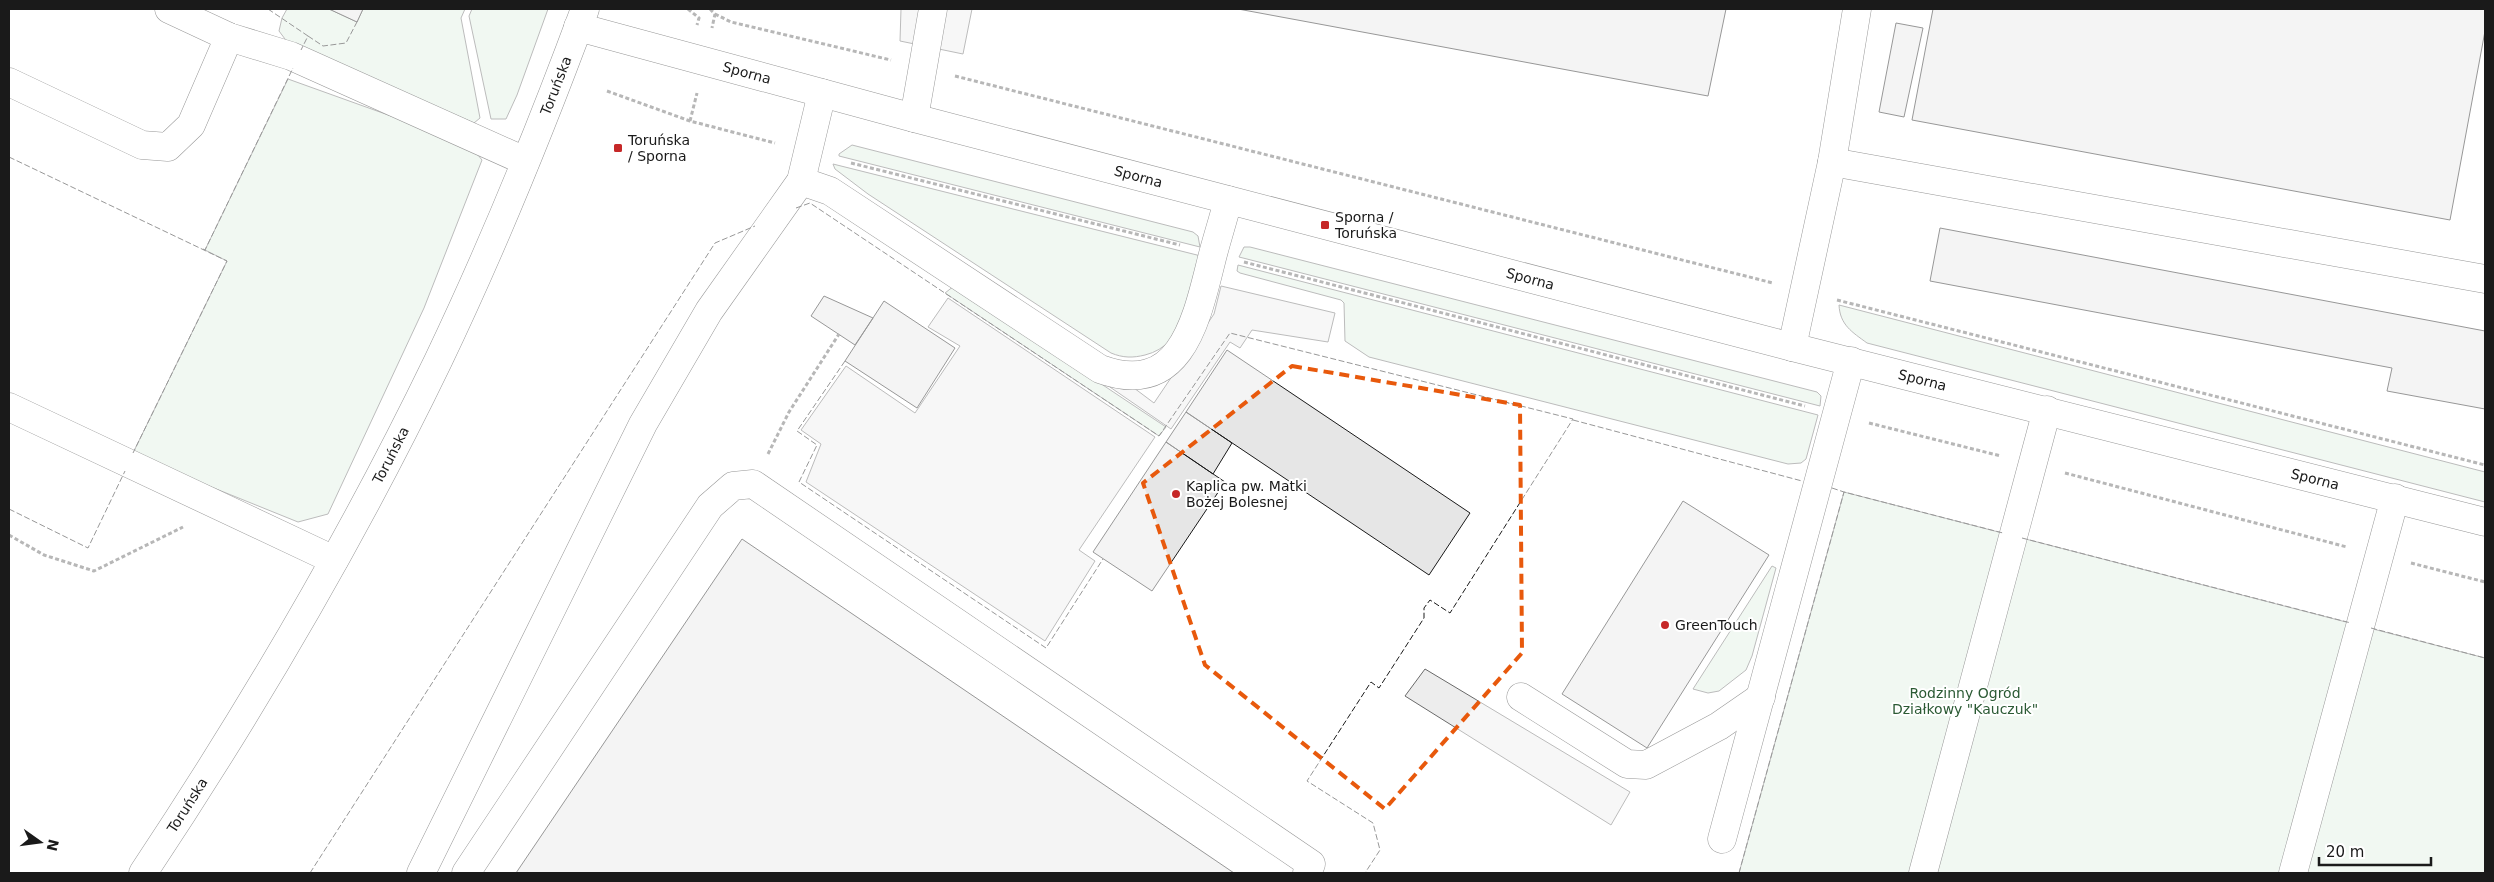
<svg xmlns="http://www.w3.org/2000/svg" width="2494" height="882" font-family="'DejaVu Sans',sans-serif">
	<rect width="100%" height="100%" fill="#fff"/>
	<path fill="#e0efe3" stroke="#6a6a6a" d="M287,9H329L357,22L363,9H465L461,18L480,118L474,123L288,43L279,31L282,18Z
		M472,9H548L517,95L506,119H491L469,16Z
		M288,79L469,144L482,160L424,308L328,514L298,522L132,455L227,261L205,250Z
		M852,145L1193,232L1198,236L1200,247L839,156V154Z
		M833,164L1201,256C1193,291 1187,345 1145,355C1133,358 1123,358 1111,353L868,194L835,169Z
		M1244,247H1250L1817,392L1821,396L1820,406L1247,259L1239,257Z
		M1238,265L1818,415L1806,459L1801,463L1788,464L1369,357L1345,341L1344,303L1341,300L1240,273L1237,271Z
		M954,286L1166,427L1159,436L945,293Z
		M1839,305L2485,472V502L1867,343C1852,332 1840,325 1839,305Z
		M1844,492L2485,658V873H1739Z
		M1772,566L1776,568L1752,656L1746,670L1719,691L1708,693L1693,689Z"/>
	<path fill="#ededed" stroke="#6a6a6a" d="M901,9H972L963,54L900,41Z
		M1221,286L1335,313L1328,342L1252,330L1240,348L1230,342L1171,429L1107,385L1134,388L1154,403L1214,314Z
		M948,298L1155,437L1079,550L1095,561L1045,641L806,482L821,444L801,430L846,366L915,413L960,346L928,327Z
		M1425,669L1630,792L1611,825L1405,696Z"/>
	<path fill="#e6e6e6" stroke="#1a1a1a" d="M329,9H363L357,22Z
		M1238,9H1726L1708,96Z
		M1933,9H2485V31L2450,220L1912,120Z
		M1896,23L1923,28L1904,117L1879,112Z
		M1940,228L2485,331V409L2387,391L2392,368L1930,281Z
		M824,296L873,318L855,345L811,316Z
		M884,301L955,348L917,408L845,361Z
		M1227,350L1470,513L1429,575L1186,412Z
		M1186,412L1232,443L1213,474L1166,442Z
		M1166,442L1225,482L1152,591L1093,552Z
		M1683,501L1769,555L1647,748L1562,694Z
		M742,539L1234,873H516Z"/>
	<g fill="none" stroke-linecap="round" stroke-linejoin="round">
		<defs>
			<g id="minor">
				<path d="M169,9L229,37L291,56L525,161"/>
				<path id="s1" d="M578,27L914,118L1792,347L2485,522"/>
				<path d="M9,82L142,145L168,147L191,125L229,37"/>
				<path d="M914,118L933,9"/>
				<path d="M1832,162L2485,279"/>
				<path d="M801,181L830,191L1100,369C1180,398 1196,322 1211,262C1216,241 1223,221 1228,200"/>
				<path d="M1792,347L1832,162L1857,9"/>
				<path d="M9,407L334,560"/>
				<path d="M1521,697L1627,764L1646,765L1719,726L1761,697"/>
				<path d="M1722,839L1851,361"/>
				<path id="s2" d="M143,873C252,709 352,539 438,361C493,246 541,128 585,9"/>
				<path d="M421,873L643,424L709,311L801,181L822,93"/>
				<path d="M466,873L710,506L733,486L753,484L1311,864L1307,873"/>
				<path d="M1923,873L2047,410"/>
				<path d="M2293,873L2395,498"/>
			</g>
		</defs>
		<use href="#minor" stroke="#1a1a1a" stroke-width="29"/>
		<path stroke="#5f5f5f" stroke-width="3" stroke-dasharray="4 2.5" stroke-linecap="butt" d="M688,9L699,18L697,25
			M710,9L715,14L712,28
			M715,14L731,22L891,60
			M955,76L1773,283
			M607,91L690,121L775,143
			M690,121L697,93
			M851,163L1180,245
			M1244,262L1805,406
			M1837,300L2485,465
			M1869,423L2001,456
			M768,454L789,412L839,334
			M2065,473L2347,547
			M9,535L44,555L94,571L183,527
			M2411,563L2485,582"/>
		<use href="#minor" stroke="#fff" stroke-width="28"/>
		<path stroke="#1a1a1a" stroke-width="1" stroke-dasharray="6 2.5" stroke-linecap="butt" d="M268,9L308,36L301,50
			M308,36L323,46L346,43L358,20
			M9,157L227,261L133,453
			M796,208L810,203L1159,436L1230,333L1573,419L1450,613L1430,600L1424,608V618L1379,688L1371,682L1307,781L1373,823L1380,850L1365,873
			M203,249L205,250L293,68
			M845,361L797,431L817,445L799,482L1046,648L1103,559
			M1573,420L1802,481
			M1832,488L1844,492
			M9,509L88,548L125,471
			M2022,538L2351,623
			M2371,628L2485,658
			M310,873L715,243L755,226
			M1739,873L1844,492L2003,533"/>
	</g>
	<path d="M0 0H2494V882H0ZM1292,366L1520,405L1522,653L1385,809L1205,665L1143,483Z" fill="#fff" fill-opacity=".55" fill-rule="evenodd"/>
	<path fill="none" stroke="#e8590c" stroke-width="4" stroke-dasharray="10 6" stroke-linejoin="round" d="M1292,366L1520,405L1522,653L1385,809L1205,665L1143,483Z"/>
	<g fill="#c62828" stroke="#fff" stroke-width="2">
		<rect x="613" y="143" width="10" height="10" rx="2.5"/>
		<rect x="1320" y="220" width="10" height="10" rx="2.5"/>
		<circle cx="1176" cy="494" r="5"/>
		<circle cx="1665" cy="625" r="5"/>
	</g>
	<g text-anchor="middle" stroke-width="4" stroke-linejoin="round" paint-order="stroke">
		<g font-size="14" fill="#1a1a1a" stroke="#fff">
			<text dy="5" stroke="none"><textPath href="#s1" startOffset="175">Sporna</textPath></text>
			<text dy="5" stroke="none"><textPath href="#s2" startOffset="891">Toruńska</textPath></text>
			<text dy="5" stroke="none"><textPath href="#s1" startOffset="580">Sporna</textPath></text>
			<text dy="5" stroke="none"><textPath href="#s1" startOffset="985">Sporna</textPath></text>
			<text dy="5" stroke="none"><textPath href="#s1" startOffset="1390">Sporna</textPath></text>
			<text dy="5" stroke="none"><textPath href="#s2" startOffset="486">Toruńska</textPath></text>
			<text dy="5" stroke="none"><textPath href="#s1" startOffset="1795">Sporna</textPath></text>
			<text dy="5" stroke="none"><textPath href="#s2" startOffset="81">Toruńska</textPath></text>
		</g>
		<g font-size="14" fill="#1a1a1a" stroke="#fff" text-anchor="start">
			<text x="628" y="145">Toruńska<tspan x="628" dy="16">/ Sporna</tspan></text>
			<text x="1335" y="222">Sporna /<tspan x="1335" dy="16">Toruńska</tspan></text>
			<text x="1186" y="491">Kaplica pw. Matki<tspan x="1186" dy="16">Bożej Bolesnej</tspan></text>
			<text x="1675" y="630">GreenTouch</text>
		</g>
		<g font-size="14" fill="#2b5a34" stroke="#fff">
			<text x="1965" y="698">Rodzinny Ogród<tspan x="1965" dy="16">Działkowy "Kauczuk"</tspan></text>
		</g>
	</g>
	<rect width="2494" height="882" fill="none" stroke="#1a1a1a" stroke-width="20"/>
	<g transform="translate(40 842) rotate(104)" stroke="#ffffff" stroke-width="4" paint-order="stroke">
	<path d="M0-4L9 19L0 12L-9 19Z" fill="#1a1a1a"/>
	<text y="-8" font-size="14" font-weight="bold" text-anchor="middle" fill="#1a1a1a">N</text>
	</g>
	<path d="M2319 857v8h112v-8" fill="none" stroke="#1a1a1a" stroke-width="2.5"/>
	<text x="2326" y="857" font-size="15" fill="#1a1a1a" stroke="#ffffff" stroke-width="4" paint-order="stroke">20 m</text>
</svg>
